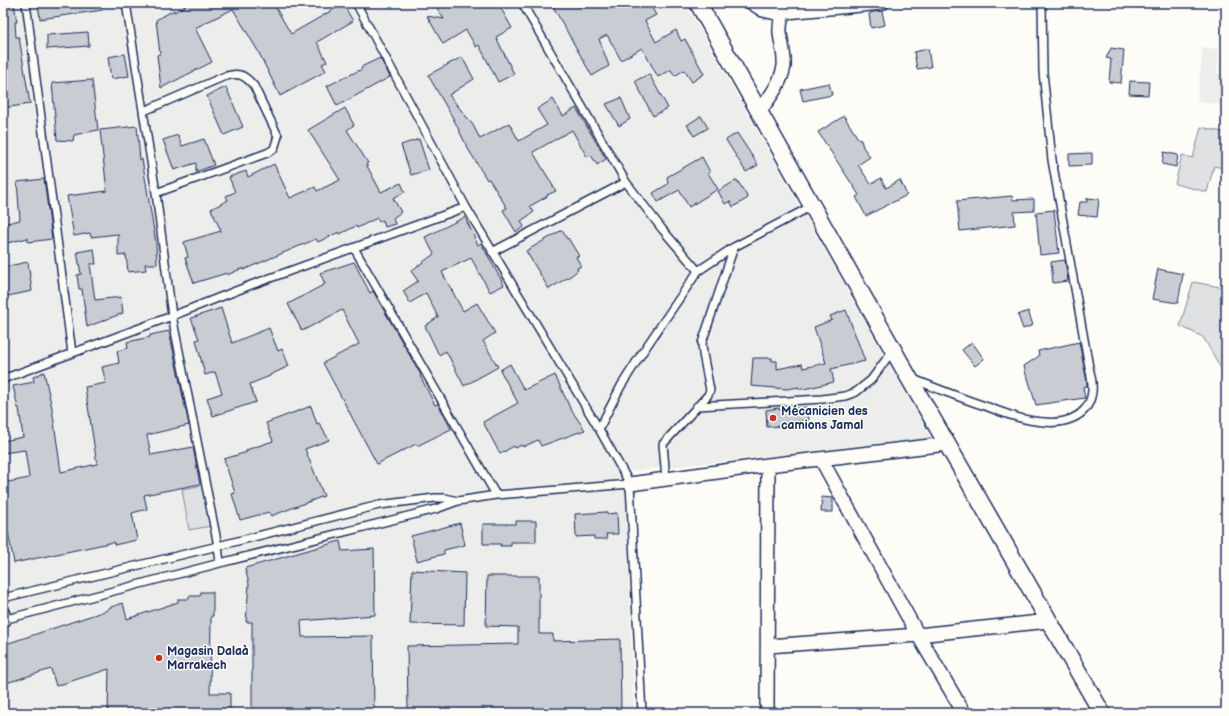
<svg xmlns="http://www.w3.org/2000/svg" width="1229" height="716" font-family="'Balsamiq Sans',sans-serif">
	<rect width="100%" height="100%" fill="#fdfcf7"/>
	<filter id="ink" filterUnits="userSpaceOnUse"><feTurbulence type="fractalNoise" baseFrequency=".025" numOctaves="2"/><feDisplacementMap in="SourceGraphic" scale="8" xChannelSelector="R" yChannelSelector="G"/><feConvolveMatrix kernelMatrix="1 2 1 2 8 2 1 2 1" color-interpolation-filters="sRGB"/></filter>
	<g filter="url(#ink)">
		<path fill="#edeeec" d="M3,3H685L931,438L625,472L634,713H3Z
			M1203,47L1219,49L1217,73L1226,75V105L1197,102Z"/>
		<path fill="#e0e1e3" stroke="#7e88a0" d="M1201,127L1226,133L1222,147L1226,148V169L1214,166L1207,192L1175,184L1182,155L1193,158Z
			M1193,282L1226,288V377L1203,337L1180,326Z
			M204,485L211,526L189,530L182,489Z"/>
		<path fill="#c9ccd3" stroke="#1b2f5e" d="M3,3H14L17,22H15L16,37H19L30,104L3,108Z
			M38,3H103V10L40,19Z
			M191,3H273L291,34L343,4L353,21L317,42L327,62L322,64L326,71L280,96L258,51L233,9L195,28L212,62L161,88L157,55L160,54L156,20L174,10V12Z
			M434,3H498L512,28L496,37L514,74L498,82L479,45L476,47L466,30L443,44L427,16L444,19Z
			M551,3H649L656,15L645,21L656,42L676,30L681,41L685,39L704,74L692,82L684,70L675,76L671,70L658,77L642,48L621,60L607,35L599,39L609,66L592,76Z
			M882,11L885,25L871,28L869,14L873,12Z
			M88,32L89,46L47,49V35Z
			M1111,48L1124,50L1121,83L1109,82L1111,59L1106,58Z
			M928,49L931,67L917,69L914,52Z
			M125,54L129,76L111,79L108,57Z
			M462,57L474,79L449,95L473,125L480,139L509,123L519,141L547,125L537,109L553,99L563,116L576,108L606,159L597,165L591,155L587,157L572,130L533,152L556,191L547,195L548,196L530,206L534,212L521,221L524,227L516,232L503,210L507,208L489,179L487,180L467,147L454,120L428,75Z
			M380,58L390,77L337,106L327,86L362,69L361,67Z
			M649,74L668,108L653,116L635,81Z
			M92,80L98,130L74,135L73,141L57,140L52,83Z
			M1130,81L1149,82L1148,95L1129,94Z
			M829,83L832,95L803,101L800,89Z
			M226,87L243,127L224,135L207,96Z
			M621,98L630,119L619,126L606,104Z
			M345,108L354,125L347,130L368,163L366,164L381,192L401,183L405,192L393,198L401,212L393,218L395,224L385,227L383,220L379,222L377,218L357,228L356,226L340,234L339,232L318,242L316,239L243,270V268L227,275V273L194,283L185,258L188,257L184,242L221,231L211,209L228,200L226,196L235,192L229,177L246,171L248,177L274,164L290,198L315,187L317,191L340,180L308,130Z
			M701,116L708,128L694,136L687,125Z
			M844,116L859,140H861L863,147L870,157L858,165L871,184L881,178L886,188L900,180L907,195L866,216L856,197L859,195L818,132Z
			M137,126L140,160L142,159L156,243L157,264H145L146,270L128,272L126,255L118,256V234L91,237L90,233L74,236L67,196L107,191L100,130Z
			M737,133L758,165L746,172L726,140Z
			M178,135L182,146L204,139L214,165L196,172V163L174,170L163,140Z
			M419,139L429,170L411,175L401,145Z
			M1164,152L1178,155L1176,167L1162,164Z
			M1092,153V165L1069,166V154Z
			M702,157L710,172L708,173L718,189L689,207L679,190L658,202L653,193L668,184L667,177Z
			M44,179L52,239L28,242V238L3,244V224L20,220L17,182Z
			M737,180L748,198L733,207L730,201L725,204L718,191Z
			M1012,196L1013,200L1034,199V211L1014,212L1015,225L960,231L957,201Z
			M1087,198L1099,199L1097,217L1078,215L1080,202H1087Z
			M1054,210L1059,253L1040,255L1036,212Z
			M465,217L478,245L481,243L504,285L490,292L471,258L442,272L463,311L477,303L495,333L483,341L498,367L464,386L446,351L439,355L425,326L438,317L426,293L410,303L403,291L418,281L411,271L434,254L425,237Z
			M562,230L567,239L568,238L579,256L576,257L581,266L577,268L578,270L572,275L549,289L526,251Z
			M94,249L96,264H90L95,300L121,297L123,313L87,327L82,289H79L77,275L81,274L77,252Z
			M1065,260L1068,281L1053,283L1051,262Z
			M28,262L32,291L3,297V267Z
			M354,262L370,293L373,291L421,375L420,376L435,405L438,404L442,411L451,429L417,446L416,444L377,464L323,363L359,344L342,310L302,331L288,304L325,284L320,273Z
			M1158,269L1183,274L1178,303L1152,299Z
			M221,308L232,343L269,328L278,351L282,349L289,366L270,375V376L250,384L256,402L213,416L207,398L222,393L215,372L205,375L196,340L199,339L191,318Z
			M846,310L865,361L831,369L834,382L804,389H799V387L787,389L751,386L753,358H772V361H777V369L802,364L803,368L826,363L814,327L832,320L830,316Z
			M1028,311L1033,325L1023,329L1018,315Z
			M169,331L189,425L147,435L151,455L193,447L200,484L144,495L147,509L132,513L137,540L114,545V542L14,563L3,507V483L29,478L25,450L3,453V441L23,437L19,408H18L13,386L34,382L33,377L44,372L52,408L61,472L97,464L85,387L106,383L102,367L119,363L117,351L128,348L127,342L150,337V335Z
			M972,342L984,359L975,366L962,350Z
			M1079,342L1087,382V386L1083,387L1085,398L1036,405L1027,375H1026L1024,366L1039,356L1038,351Z
			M510,364L524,390L555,375L570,408L585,430L541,446L538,440L523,447L522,445L515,448L514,446L500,454L483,422L518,403L500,370Z
			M311,406L317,424L319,423L329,440L305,449L324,496L271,516L269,512L240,520L232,494L235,493L224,459L247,452L246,450L273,441L266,423Z
			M807,407L809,420L781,423V426L767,427L766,410L779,408V410Z
			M822,497L833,498V512H821Z
			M606,512L607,514L617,513L618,534H606L607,539H594V536L576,537L575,514Z
			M516,521H536V542H511V546H500L501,544H483V524H516Z
			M460,523L465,545L444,550V554L417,561L411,536Z
			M340,541L342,551L374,549L375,615L301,621L302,637L373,636L374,713H252V622H246L249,584L245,568Z
			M412,570L465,573L464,625L410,624Z
			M487,576H539V634H553V641L620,639L621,713H408L407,646L518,644V627L486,626Z
			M201,592H213V616H211L210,693H230V713H108L109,669L56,686L51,669L3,684V645L108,610V608L123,603L127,619L178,602V599H189V596H200Z"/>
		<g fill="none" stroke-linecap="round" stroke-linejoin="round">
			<defs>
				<path id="service" d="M26,3L72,353
					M126,3L156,193L172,316L218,546L220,563
					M356,3L466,207L599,429L630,484L642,713
					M522,3L626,182L662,229L698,271
					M144,111L223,77C238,72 244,74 254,86L278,136L274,149L267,153L156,193
					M354,248L496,495
					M492,252L626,182
					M3,379L172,316L251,285L466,207
					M913,379C938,389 963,399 988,407C1006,414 1025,421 1044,422C1063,424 1086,418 1091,397C1094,387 1091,376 1089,367L1052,160L1043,72L1042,3
					M697,406L822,399L845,396L856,392L871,380L893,350
					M599,429L621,386L642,353L698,271L734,247L812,206
					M666,479L663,444L708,395L710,390L703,354L702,343L734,247
					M3,598L218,546L379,505L435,498H445L458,501
					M3,620L220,563L436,509L458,501L496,495L630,484"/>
				<path id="minor" d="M752,3L763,10L776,13L882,3
					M759,112C769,98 781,84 784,66C785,54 781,44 780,33C779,22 783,12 787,3
					M821,459L918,635L964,713
					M630,484L768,465L947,444
					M3,614L4,620
					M768,646L918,635L1049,621
					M767,713L768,465"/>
				<path id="tertiary" d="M698,3L909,378L1102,713"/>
			</defs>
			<use href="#service" stroke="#1b2f5e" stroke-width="10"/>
			<use href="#minor" stroke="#1b2f5e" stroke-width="16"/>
			<use href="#tertiary" stroke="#1b2f5e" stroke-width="19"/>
			<use href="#service" stroke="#fdfcf7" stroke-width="7"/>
			<use href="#minor" stroke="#fdfcf7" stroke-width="13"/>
			<use href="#tertiary" stroke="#fdfcf7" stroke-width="16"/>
		</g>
	</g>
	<g fill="#c8321e" stroke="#fdfcf7" stroke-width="1.5">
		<circle cx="773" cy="418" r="4"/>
		<circle cx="159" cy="658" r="4"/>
	</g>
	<g text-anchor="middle" stroke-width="3" stroke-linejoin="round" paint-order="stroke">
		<g font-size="12" font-weight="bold" fill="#1b2f5e" stroke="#fdfcf7" text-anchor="start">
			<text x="781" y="415">Mécanicien des<tspan x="781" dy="14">camions Jamal</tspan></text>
			<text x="167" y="655">Magasin Dalaà<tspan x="167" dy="14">Marrakech</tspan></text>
		</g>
	</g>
	<rect width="1229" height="716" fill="none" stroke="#fdfcf7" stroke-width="16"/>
	<rect x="8" y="8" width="1213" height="700" fill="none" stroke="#1b2f5e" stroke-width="1.5" filter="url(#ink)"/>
</svg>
